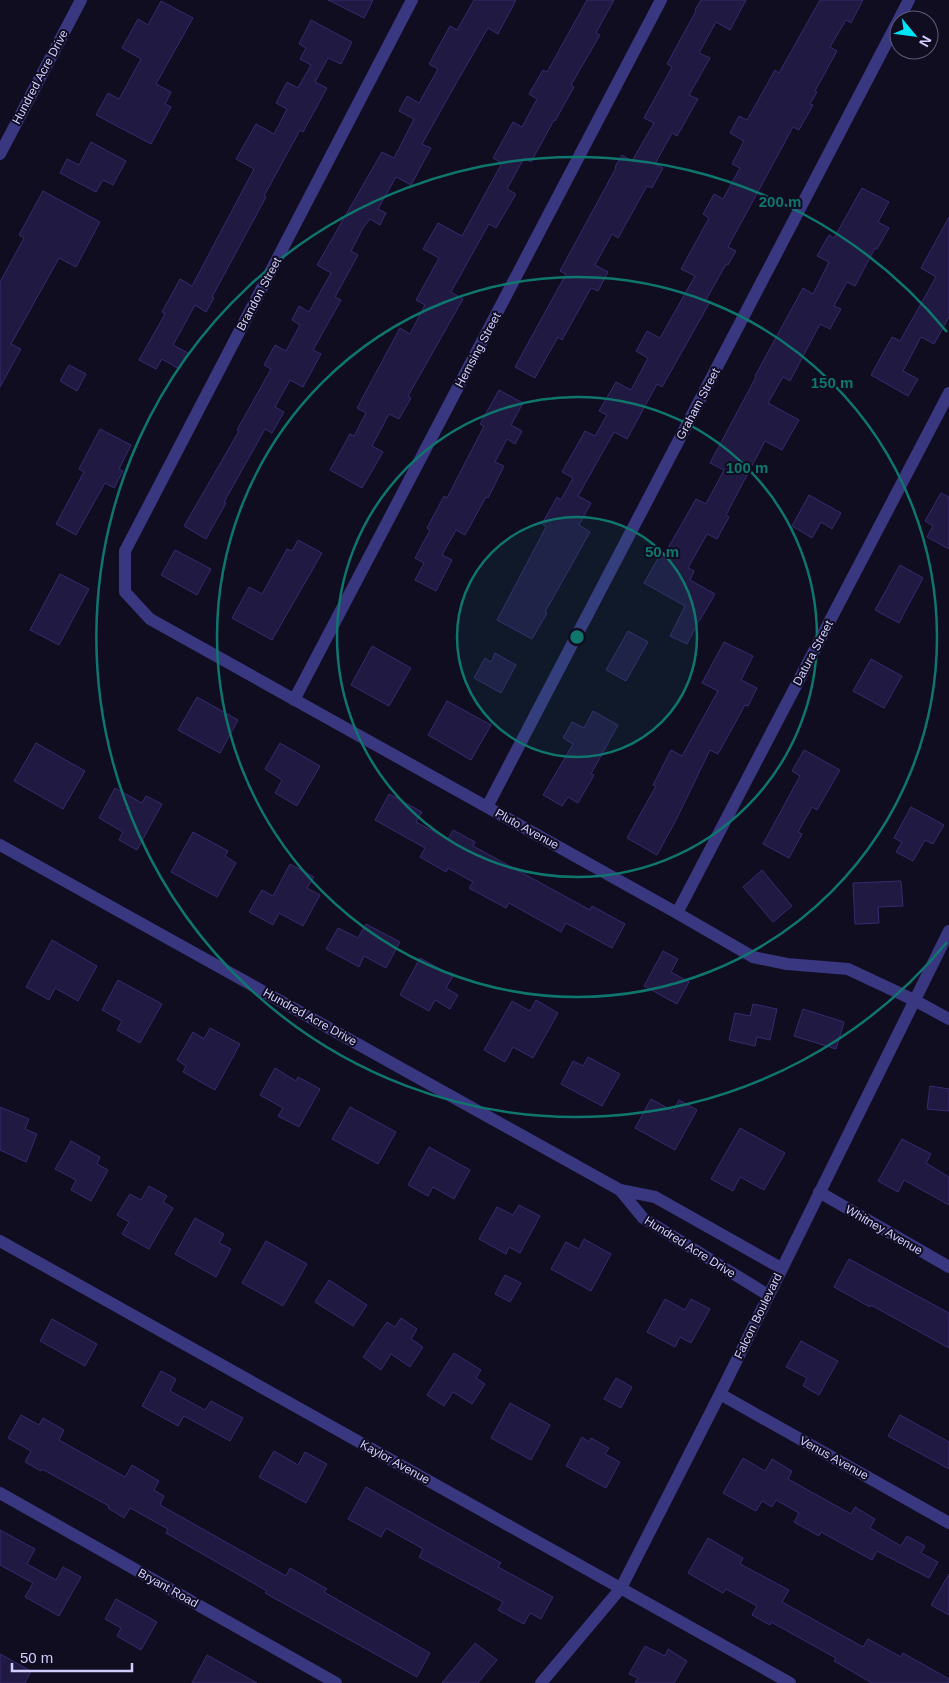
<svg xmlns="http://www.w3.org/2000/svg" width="949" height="1683" font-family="Arial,sans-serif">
	<rect width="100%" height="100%" fill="#100d21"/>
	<path fill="#201942" stroke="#372a6e" d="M328,0H373L364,18Z
		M474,0H516L498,34L488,28L458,80L422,144L431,148L411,185L396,177L378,209L386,213L380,225L370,219L363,228L351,251L358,255L335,297L341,300L313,350L321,354L303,387L290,380L275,407L284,412L272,433L265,429L224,502L226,503L206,539L184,526L239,431L237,430L271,369L264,365L275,345L286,351L300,325L292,320L299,306L309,312L331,273L317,265L382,152L394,158L414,119L399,111L407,96L419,103L438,69L429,64L450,26L457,30Z
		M587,0H614L596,33L600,35L571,85L574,87L555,121L554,120L531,162L524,158L507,189L516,194L496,228L489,224L451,292L463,299L408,396L411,398L399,419L389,414L372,446L383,452L362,488L330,470L350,434L354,436L366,413L357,408L400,328L410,334L425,305L416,300L439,258L423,249L438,223L462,236L502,163L493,158L513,122L522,127L537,99L529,94L543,70L547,72Z
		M701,0H746L730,30L716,22L699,53L710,58L689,95L698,99L677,136L672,133L655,164L663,168L652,188L647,186L618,238L612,234L595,265L608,272L598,291L591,288L562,340L558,337L535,378L515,367L566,274L560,271L616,168L615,167L622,155L632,161L654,123L644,118L672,67L667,64L696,11L695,10Z
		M820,0H863L851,23L846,20L830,47L837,51L815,91L817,92L810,104L813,105L799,130L793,127L728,247L736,251L728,265L726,264L706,300L710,302L662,387L657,384L627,439L614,432L578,496L591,503L579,525L590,532L545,612L547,613L532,639L497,620L546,527L542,524L557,497L561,500L573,478L562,472L585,431L595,436L607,415L599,411L616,382L631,390L648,358L636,351L647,331L660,338L695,276L681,269L709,218L703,214L714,194L723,199L740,168L732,164L744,141L730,133L739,116L747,120L775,70L779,73Z
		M161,1L193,18L156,84L171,92L165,104L171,107L151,144L96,115L108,93L119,99L141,59L122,48L138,19L148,25Z
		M311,20L352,42L341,64L328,58L315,82L327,88L303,132L300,130L264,196L266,197L212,297L214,298L206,312L195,305L173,345L188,353L179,369L162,359L156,369L139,360L165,314L162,312L180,279L192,286L254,169L236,159L256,124L274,134L287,109L276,103L287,82L298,88L311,65L300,59L306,48L299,44Z
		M91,142L126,161L113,185L103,180L96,192L60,173L67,159L79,165Z
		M862,188L889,202L878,222L889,228L877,249L875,248L855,286L847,282L834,306L841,309L830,329L820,324L790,381L783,377L768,403L799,420L782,450L765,441L726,515L729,517L717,539L707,534L688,568L694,571L690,580L715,594L700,620H699L687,644L670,636L685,606L644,583L661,553L664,555L696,499L706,504L724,470L710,463L756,377L755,376L803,288L813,294L829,262L817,256L829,235L834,238Z
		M43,191L100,222L76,267L59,258L11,344L21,349L0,387V282L24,238L19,235Z
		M949,217V317L934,344L921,337L903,371L918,379L908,396L871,375L892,337L900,341L936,277L921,268Z
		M69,365L86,374L77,391L60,381Z
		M499,390L523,403L511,425L522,431L515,444L507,439L495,462L504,466L488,498L486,497L465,535L456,530L442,555L452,560L436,591L415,580L424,563L415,558L430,530L427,528L444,496L447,498L484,426L480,424Z
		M100,429L131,445L119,469L123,471L114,488L105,483L76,535L56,524L84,472L79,469Z
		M941,493L949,497V549L927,537L933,526L925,521Z
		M809,495L841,513L832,529L821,522L812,538L792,526Z
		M298,540L322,553L272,640L232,618L249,587L262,594L287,549L292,551Z
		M175,550L211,569L197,595L161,575Z
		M900,565L923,578L899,623L875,610Z
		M60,574L89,589L59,645L30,630Z
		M628,631L648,642L626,681L606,670Z
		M724,642L753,656L741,680L757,688L748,706L745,705L718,754L710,750L676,820L657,855L627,838L656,786L653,785L671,750L682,756L718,691L702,683Z
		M372,646L411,668L389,706L351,685Z
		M495,653L516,665L501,693L474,678L485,658L491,662Z
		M871,659L902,676L884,708L853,691Z
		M197,697L238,720L220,753L178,730Z
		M447,701L491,725L471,760L428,735Z
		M593,711L618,725L591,774L594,775L578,803L568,797L562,806L543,795L573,744L563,738L572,722L584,728Z
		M36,743L85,771L63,809L14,781Z
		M280,743L320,766L297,806L275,793L282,780L265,769Z
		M804,750L840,770L817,810L812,807L798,832L802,834L789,858L763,844L800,776L792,771Z
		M115,788L142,803L146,796L162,804L137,850L119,840L123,832L99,818Z
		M389,794L422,812L416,822L448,839L453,830L475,842L473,846L590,910L592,906L625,924L612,948L566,923L561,932L509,903L506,908L469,888L473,882L448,868L446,872L420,857L425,848L375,820Z
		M911,807L944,825L933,844L925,840L913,861L896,852L902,842L894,838Z
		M193,832L228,851L225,856L236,863L217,897L171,872Z
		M290,864L314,877L307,888L320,895L303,926L279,913L273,925L249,912L262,890L273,896Z
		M762,870L792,906L773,922L743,887Z
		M901,881L903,906L878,907L879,923L855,924L853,883Z
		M366,924L400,942L386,968L364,956L359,967L326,949L338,928L358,938Z
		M52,940L97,966L78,1001L55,988L49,1000L26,987Z
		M663,951L678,959L671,972L689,982L677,1004L644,986Z
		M420,958L453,976L446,988L458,995L450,1009L435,1000L429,1011L400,995Z
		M118,980L162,1004L140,1043L117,1030L122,1021L102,1010Z
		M536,1000L558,1013L533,1058L513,1047L505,1062L484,1050L512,1001L530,1011Z
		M753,1004L777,1009L770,1040L757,1037L755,1046L729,1040L735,1013L750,1016Z
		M803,1009L844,1022L836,1049L794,1036Z
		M210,1028L240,1044L215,1090L183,1072L186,1066L177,1060L193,1032L204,1039Z
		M588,1057L620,1074L602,1106L561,1084L573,1061L583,1066Z
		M275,1068L296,1081L298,1077L320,1089L299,1127L278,1116L283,1108L260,1095Z
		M930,1086L949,1089V1111L927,1109Z
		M651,1099L673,1111L679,1100L697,1110L675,1150L635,1128Z
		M0,1107L29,1119L25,1129L37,1134L26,1162L0,1150Z
		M350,1107L396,1132L378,1164L332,1139Z
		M740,1128L785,1153L764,1190L740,1177L733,1191L711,1179Z
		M902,1139L931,1154L926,1163L949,1177V1205L904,1180L898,1192L878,1181Z
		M71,1141L100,1157L97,1164L108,1170L91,1201L71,1190L76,1180L55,1169Z
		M429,1147L470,1170L454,1199L433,1187L428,1196L408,1185Z
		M149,1186L167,1196L163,1202L173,1208L149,1249L122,1234L129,1222L117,1215L130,1194L141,1200Z
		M519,1205L540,1216L520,1253L509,1247L506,1254L479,1239L497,1207L513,1215Z
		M195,1218L224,1234L219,1243L231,1249L216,1277L175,1254Z
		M584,1239L611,1254L591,1291L551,1269L566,1242L579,1249Z
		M266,1241L307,1264L283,1306L242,1283Z
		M849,1259L949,1313V1348L871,1305L870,1307L834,1287Z
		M505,1275L521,1283L510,1302L495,1294Z
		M329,1280L367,1305L353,1326L315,1302Z
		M665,1299L685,1310L691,1299L710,1309L691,1343L680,1337L675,1347L647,1332Z
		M401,1318L417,1329L411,1339L423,1347L410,1367L391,1354L381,1370L363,1357L387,1322L395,1327Z
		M52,1319L97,1344L85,1366L40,1341Z
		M801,1341L838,1361L819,1395L803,1386L807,1378L786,1367Z
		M454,1353L481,1370L476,1378L485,1384L472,1404L453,1392L444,1406L427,1395Z
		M161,1371L176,1379L170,1391L205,1410L211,1401L243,1418L230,1441L184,1416L178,1426L142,1406Z
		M616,1378L632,1387L621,1408L604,1399Z
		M510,1403L550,1425L531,1460L491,1438Z
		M21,1415L39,1425L43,1418L64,1430L59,1440L125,1477L132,1465L159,1481L154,1490L164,1496L160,1505L286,1576L290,1568L327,1589L324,1592L430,1653L417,1677L265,1593L267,1591L166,1533L168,1529L130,1508L124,1518L108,1508L109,1506L42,1469L41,1471L25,1462L31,1451L8,1438Z
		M900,1415L949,1442V1469L888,1436Z
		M582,1437L589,1442L591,1438L609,1448L605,1454L620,1462L606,1488L566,1466Z
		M274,1451L298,1465L305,1452L327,1464L306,1503L259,1477Z
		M743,1458L765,1471L772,1459L792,1471L788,1479L851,1514L855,1507L875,1519L870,1528L901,1546L907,1536L925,1546L921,1553L938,1562L929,1578L877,1551L872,1560L821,1532L819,1536L794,1522L799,1513L776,1500L772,1507L762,1501L756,1511L723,1493Z
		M366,1487L501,1563L498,1567L553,1597L541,1619L530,1613L524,1624L498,1610L503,1602L419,1557L423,1549L386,1528L381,1537L348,1519Z
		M0,1530L35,1549L27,1564L56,1580L63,1567L81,1577L59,1616L25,1597L33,1583L0,1565Z
		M708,1538L743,1558L740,1564L789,1590L782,1602L863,1647L868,1639L901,1657L903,1653L949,1679V1683H872L834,1661L836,1658L771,1622L770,1625L752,1615L757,1606L726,1589L723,1593L688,1573Z
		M949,1574V1615L931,1605Z
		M116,1599L157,1622L141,1650L117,1636L121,1628L105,1619Z
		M475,1643L497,1660L478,1683H442Z
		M645,1646L665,1656L668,1649L687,1661L674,1683H635L638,1678L629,1674Z
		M0,1654L31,1671L25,1683H0Z
		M207,1655L257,1683H192Z"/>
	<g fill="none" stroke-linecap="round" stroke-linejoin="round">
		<path stroke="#393780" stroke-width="12" d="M412,0L125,551V592L150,619L677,913L753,957L787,964L848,969L914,1000L949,1019
			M0,154L81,0
			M294,700L661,0
			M487,807L909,0
			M0,845L620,1190L655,1197L781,1268
			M677,913L949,393
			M620,1190L643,1218L768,1295
			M819,1192L949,1267
			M0,1241L790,1683
			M720,1394L949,1523
			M0,1493L336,1683
			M541,1683L621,1588L720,1394L949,931"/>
	</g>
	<circle cx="577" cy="637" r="120" fill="#0f766e" fill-opacity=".12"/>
	<g fill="none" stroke="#0f766e" stroke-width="2.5">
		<circle cx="577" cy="637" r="120"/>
		<circle cx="577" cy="637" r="240"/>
		<circle cx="577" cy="637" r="360"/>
		<path d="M947 942A480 480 0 1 1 947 332"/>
	</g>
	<g text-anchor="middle" stroke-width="4" stroke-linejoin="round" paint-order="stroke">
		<g font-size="12" fill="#d1cdff" stroke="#100d21">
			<text transform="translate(40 77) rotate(-62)" y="4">Hundred Acre Drive</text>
			<text transform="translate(259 294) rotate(-62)" y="4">Brandon Street</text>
			<text transform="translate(478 350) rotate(-62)" y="4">Hemsing Street</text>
			<text transform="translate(698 404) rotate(-62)" y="4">Graham Street</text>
			<text transform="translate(813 653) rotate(-62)" y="4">Datura Street</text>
			<text transform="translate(527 829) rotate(29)" y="4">Pluto Avenue</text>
			<text transform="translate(310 1017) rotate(29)" y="4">Hundred Acre Drive</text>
			<text transform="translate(884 1230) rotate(30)" y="4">Whitney Avenue</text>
			<text transform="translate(690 1247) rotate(32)" y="4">Hundred Acre Drive</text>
			<text transform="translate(758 1316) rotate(-64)" y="4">Falcon Boulevard</text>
			<text transform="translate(834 1458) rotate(29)" y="4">Venus Avenue</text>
			<text transform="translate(395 1462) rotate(29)" y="4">Kaylor Avenue</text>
			<text transform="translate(168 1588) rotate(29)" y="4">Bryant Road</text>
		</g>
	</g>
	<circle cx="577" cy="637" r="8" fill="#0f766e" stroke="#100d21" stroke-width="2.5"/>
	<g font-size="15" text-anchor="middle" font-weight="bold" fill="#0f766e" stroke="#100d21" stroke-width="4" stroke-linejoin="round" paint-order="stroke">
		<text x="780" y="207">200 m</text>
		<text x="832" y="388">150 m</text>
		<text x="747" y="473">100 m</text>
		<text x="662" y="557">50 m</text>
	</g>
	<g transform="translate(914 35) rotate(119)"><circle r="24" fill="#100d21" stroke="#5d5a7a"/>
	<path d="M0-4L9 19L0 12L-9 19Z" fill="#00e4f8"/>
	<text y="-8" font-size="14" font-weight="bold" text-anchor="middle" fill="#d1cdff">N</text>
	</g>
	<path d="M12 1663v8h120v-8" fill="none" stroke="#d1cdff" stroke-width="2.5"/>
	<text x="20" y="1663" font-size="15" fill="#d1cdff" stroke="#100d21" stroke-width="4" paint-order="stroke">50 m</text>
</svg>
